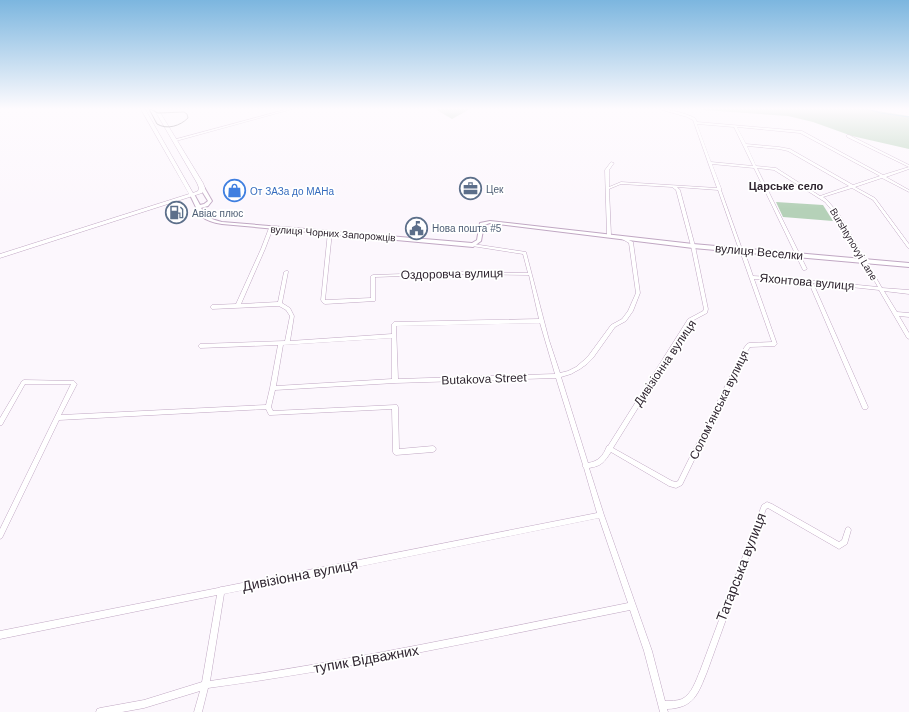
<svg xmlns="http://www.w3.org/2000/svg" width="909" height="712" font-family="Helvetica,sans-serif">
	<rect width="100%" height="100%" fill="#fcf7fd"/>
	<path fill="#b5d1b8" d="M435,109H470L452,119Z
		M690,109H865L909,116V149L852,136L813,122L788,116Z
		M776,202L823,205L833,221L783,217Z"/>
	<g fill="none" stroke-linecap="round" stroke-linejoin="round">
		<path stroke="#7bb9d2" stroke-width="1" d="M867,109L881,113L909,117"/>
		<defs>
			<path id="minor" d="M288,109H292L176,141L173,140Z
				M659,109C669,109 685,113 695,118L697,122L802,131L883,175L909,167L847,137V135H849L909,165V169L886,177L909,190V192L882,178L855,187L875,198L909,244V248H908L873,200L852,188L823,197L827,200L839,214L882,288L909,290V294L884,291L897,312L909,313V317L899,316L909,333V339L907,338L879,290L813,283L868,407L867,409H863L862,407L809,283L788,280L754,279L777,344L775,346L750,347L748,350L682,485L676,488L669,486L611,452C604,462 602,466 589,468L604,515L652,651L665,701C670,701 677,701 682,699C692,694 696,680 700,671L762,505L767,502L772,504L839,542L842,540L846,528L848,527L850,528L851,530L847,544L839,549L768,508L766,509L707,672C698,694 694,708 667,709L668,712H660L644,651L630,610C490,638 350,669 208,688L202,712H194L200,691L144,708L122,712H96L97,709L100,708L144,700L202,682L217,595L0,639V631L218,588L221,587H222L597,513L584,468L582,466L583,465L556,378L395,383L275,390L271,407L273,411L395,405H397L398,407L399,449L433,446L435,447L436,449L435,451L433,452L396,455L394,454L393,452L392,409L271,415H269L266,409L59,420L2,538L0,539V529L71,384H25L2,425H0V418L22,381L24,380L74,381L77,384L61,415L266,405L270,388L278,345L200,348L198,346L200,344L285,341L290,316L286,310L279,306L212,309L210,307L212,305L236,304L261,249L269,228L271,227L273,228L265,249L241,304L278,302L284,272L286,271H288V272L282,303L290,308L294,316L290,341L392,334V324L394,322L539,319L529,275L462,274L375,277V301L325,304L323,303L321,300L328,232L330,231L332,232L325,300H326L371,298V276L373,275L462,272L528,273L523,254L472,246V244H473L526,252L549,340L560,373L568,371L576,367L583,361L589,355L611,325L622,319L628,311L636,293L629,243L622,239L621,238L623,237L633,242L640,293L633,311L626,321L615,327L593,358L587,364L580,369L571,374L561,377L588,463C599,461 603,456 607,446H608L688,319L703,311L704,309L691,246L676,190L672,187L621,184L609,189L611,235L609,236L607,235L605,170L611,162L614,163L609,170V187L621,182L717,188L693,120L687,117ZM697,124L734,127L753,166L711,162ZM737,127L800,133L880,176L853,185L790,149L779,147L746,144ZM747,146L779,149L788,151L849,186L820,196L776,168L756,166ZM712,164L754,168L803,270H805L807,269L757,168L774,170L825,202L835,214L878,287L788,278L753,276L744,250L742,249L721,190L722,189L721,188ZM677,187L718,190L738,247V250L740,251L772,342L749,343L747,344L744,348L678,481L676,482L672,481L613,448L692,321L707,313L708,309L695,246L680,190ZM540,323L555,374L398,379L396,326ZM392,338V379L276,386L283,345ZM599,518L628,603C489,631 350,661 210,681L224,594Z"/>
			<path id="tertiary" d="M200,187H204L212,201L208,206L201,208C207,218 211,219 222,222L472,243L477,240L480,223L490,221L693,244L909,263V267L693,248L490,223L484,225L481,241L473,247L222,224C199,220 200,215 190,195L192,194H194L200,205L204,204L208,201L200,188Z"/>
			<path id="secondary" d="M141,109H145L193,193L198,191L199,188L197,183L154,109H158L203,183L205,188L202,193L0,258V254L189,194Z"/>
		</defs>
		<use href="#minor" stroke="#c0a7c3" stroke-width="1"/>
		<use href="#tertiary" stroke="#c0a7c3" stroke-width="2"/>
		<use href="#secondary" stroke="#c0a7c3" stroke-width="1"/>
		<use href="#minor" fill="#fff" fill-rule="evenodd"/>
		<use href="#tertiary" fill="#fff" fill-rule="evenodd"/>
		<use href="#secondary" fill="#fff" fill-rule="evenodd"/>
		<path stroke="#6f6670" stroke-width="1" d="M149,109L157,124C167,130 180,126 188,118L187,114L184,112L158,113L150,109"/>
	</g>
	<linearGradient id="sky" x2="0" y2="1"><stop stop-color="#7cb6df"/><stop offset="0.52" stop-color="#fefbfe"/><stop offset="1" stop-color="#fefbfe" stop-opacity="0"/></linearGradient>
	<rect width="909" height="209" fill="url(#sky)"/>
	<defs>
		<symbol id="office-ring" viewBox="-11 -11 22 22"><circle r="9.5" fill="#fff" stroke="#5c6f8a" stroke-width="1.5"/><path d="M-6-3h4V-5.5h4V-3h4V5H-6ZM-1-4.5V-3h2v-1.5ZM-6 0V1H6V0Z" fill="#5c6f8a"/></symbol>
		<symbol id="shop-ring" viewBox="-11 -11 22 22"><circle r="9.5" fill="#fff" stroke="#3f7fe0" stroke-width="1.5"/><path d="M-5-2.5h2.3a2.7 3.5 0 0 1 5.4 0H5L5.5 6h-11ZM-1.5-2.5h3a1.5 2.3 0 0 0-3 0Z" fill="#3f7fe0"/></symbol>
		<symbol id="fuel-ring" viewBox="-11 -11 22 22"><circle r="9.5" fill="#fff" stroke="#5c6f8a" stroke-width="1.5"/><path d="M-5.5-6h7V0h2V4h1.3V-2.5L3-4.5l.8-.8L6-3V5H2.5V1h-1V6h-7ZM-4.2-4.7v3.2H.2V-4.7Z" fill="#5c6f8a"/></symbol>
		<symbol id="civic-ring" viewBox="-11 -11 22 22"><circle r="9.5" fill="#fff" stroke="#5c6f8a" stroke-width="1.5"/><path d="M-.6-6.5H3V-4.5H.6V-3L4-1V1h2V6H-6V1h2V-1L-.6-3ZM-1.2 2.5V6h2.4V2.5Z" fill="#5c6f8a"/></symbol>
	</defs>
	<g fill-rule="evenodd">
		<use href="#office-ring" x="458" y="176" width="25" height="25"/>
		<use href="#shop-ring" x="222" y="178" width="25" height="25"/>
		<use href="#fuel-ring" x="164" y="200" width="25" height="25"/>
		<use href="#civic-ring" x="404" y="216" width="25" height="25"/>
	</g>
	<g text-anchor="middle" stroke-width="3.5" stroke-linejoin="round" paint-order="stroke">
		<g font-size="10" fill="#4e5e75" stroke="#fff" text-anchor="start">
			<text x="486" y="193">Цек</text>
			<text x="192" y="217">Авіас плюс</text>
			<text x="432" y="232">Нова пошта #5</text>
		</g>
		<g font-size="10" fill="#366cbe" stroke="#fff" text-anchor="start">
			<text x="250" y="195">От ЗАЗа до МАНа</text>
		</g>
		<g font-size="10" fill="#302631" stroke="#fff">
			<text transform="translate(333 233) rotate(4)" y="4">вулиця Чорних Запорожців</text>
			<text transform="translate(854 244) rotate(59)" y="4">Burshtynovyi Lane</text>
		</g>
		<g font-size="11" font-weight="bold" fill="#302631" stroke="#fff">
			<text x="786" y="190">Царське село</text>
		</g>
		<g font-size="12" fill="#302631" stroke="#fff">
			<text transform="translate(759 252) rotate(5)" y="4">вулиця Веселки</text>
			<text transform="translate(452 274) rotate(-1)" y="4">Оздоровча вулиця</text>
			<text transform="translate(807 282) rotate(5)" y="4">Яхонтова вулиця</text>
			<text transform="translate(665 363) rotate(-56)" y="4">Дивізіонна вулиця</text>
			<text transform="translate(484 379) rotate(-2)" y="4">Butakova Street</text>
			<text transform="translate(719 405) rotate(-64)" y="4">Соломʼянська вулиця</text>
		</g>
		<g font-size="14" fill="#302631" stroke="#fff">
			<text transform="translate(741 567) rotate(-69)" y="5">Татарська вулиця</text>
			<text transform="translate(300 575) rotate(-11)" y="5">Дивізіонна вулиця</text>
			<text transform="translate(366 659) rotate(-10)" y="5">тупик Відважних</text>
		</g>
	</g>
</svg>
